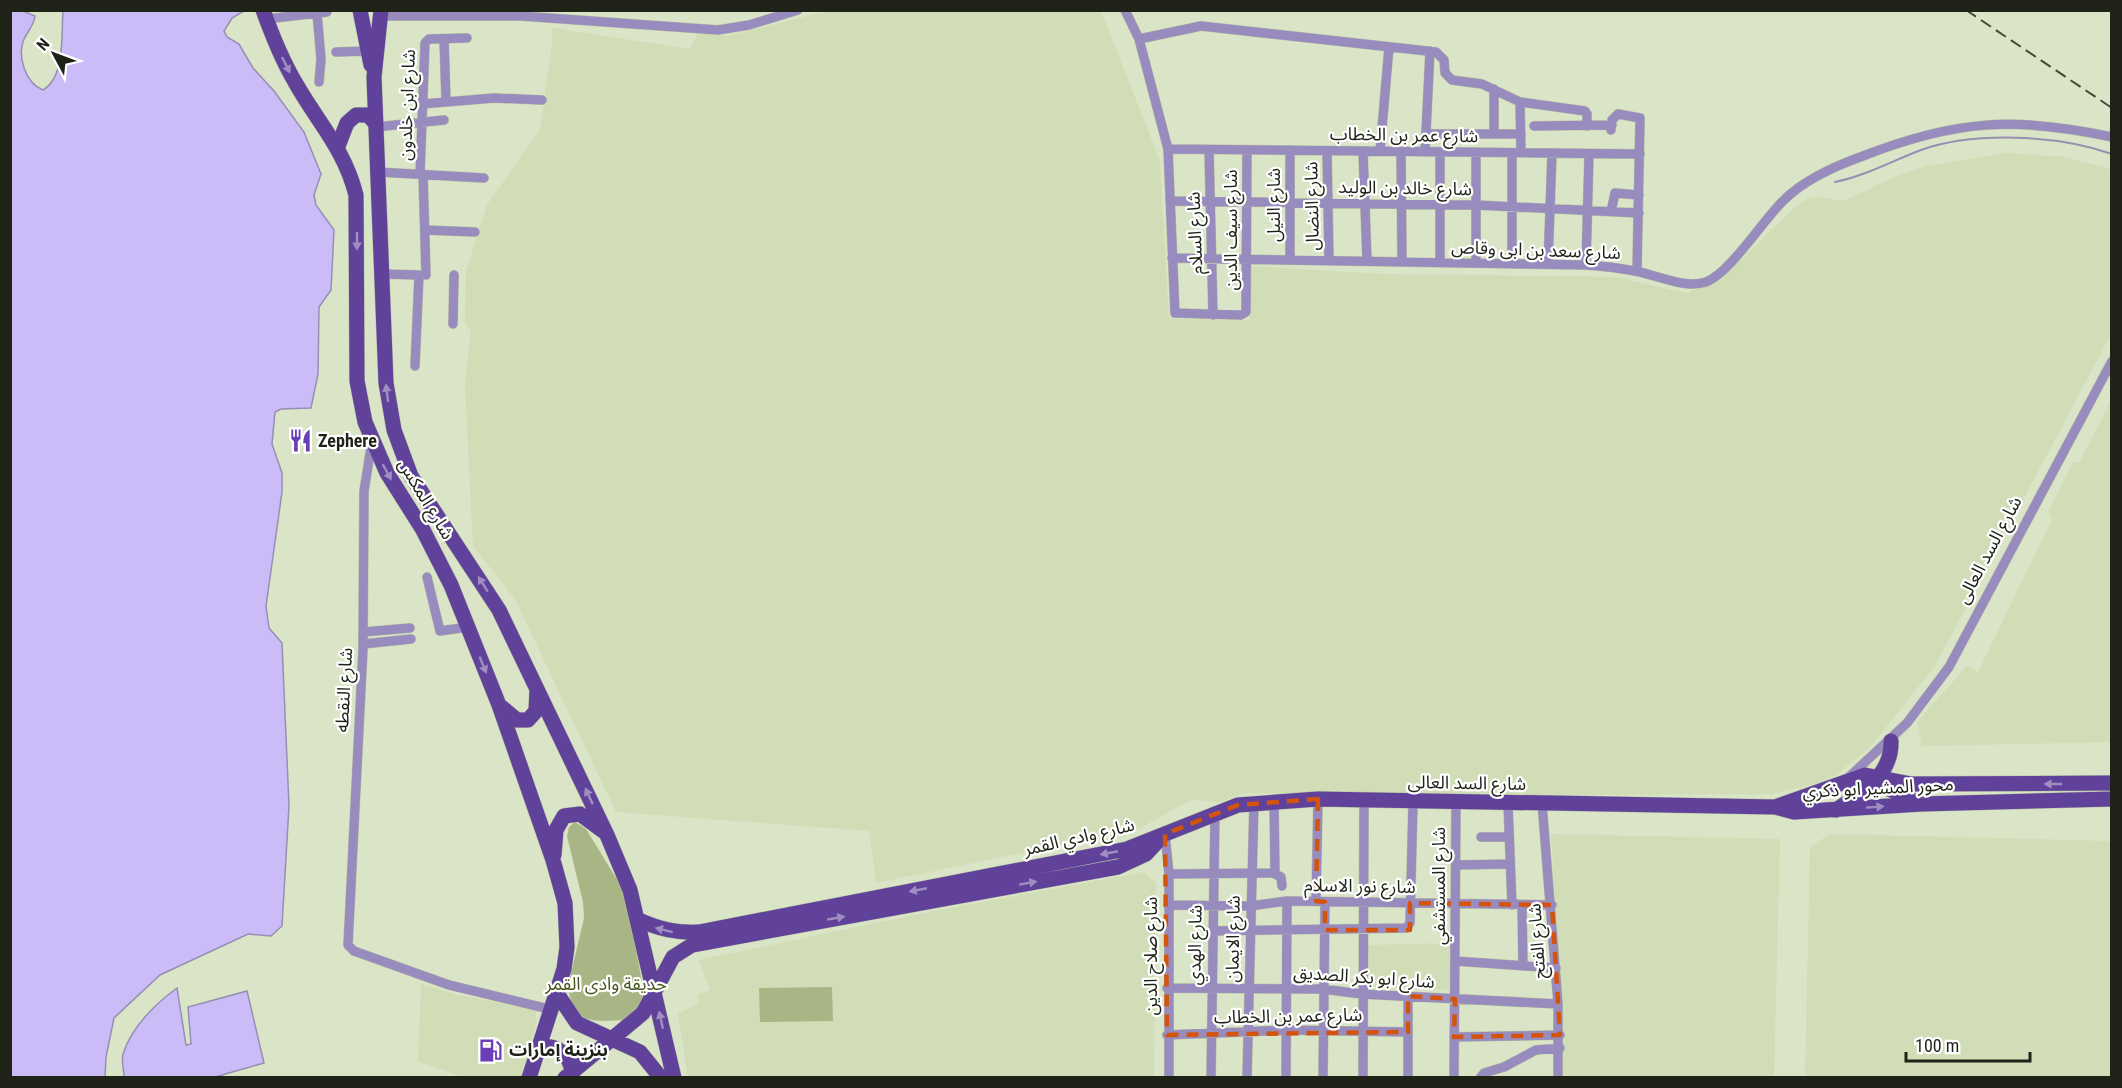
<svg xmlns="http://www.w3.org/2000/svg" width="2122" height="1088" font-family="'Roboto Condensed','Noto Sans Arabic',sans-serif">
	<rect width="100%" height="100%" fill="#dae4c6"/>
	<path fill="#d1ddb7" d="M827,11H1101L1160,161L1169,319L1249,320L1250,266L1386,274L1615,277L1686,293L1719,281L1794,208L1809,198L1819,197L1844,201L1892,178L1926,166L2007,153L2065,157L2111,169V334L1935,666L1871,746L1836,775L1814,784L1772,794L1533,795L1510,797L1246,793L1220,802L1194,800L1179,806L1139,829L876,883L869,831L616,812L515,599L473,546L465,384L471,329L465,325L466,272L487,205L540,129L552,44V28L690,49L698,33L728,36Z
		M2111,401V742L1922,746L1917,722L1967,666L1978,672L2052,520L2049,510L2073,462L2079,463Z
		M1551,834L1780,839L1774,1077H1561L1563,1033Z
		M1830,834L2111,841V1077H1805L1810,847Z
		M1144,872L1156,883L1154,1077H688L678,1014L699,1003L698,994L710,990L699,960L929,912Z
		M1450,943L1449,990L1367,986V945Z
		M421,984L458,995L536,1009V1024L521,1077H463L418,1061Z"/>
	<path fill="#a7b684" d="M575,822L586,829L621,886L630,916L645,999L643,1004L625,1020C593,1021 573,1026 568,986L584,918L583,902L567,836L569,827Z
		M832,987L833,1021L760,1022L759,988Z"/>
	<path fill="#cbbcf8" stroke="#978eb4" stroke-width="1.5" d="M10,11H23L35,16C34,25 28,31 24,39C17,56 25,83 43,90C66,76 61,34 63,11H244L232,18L224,31L227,37L239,44L253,68L274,91L304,132L321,174L314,195L316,205L334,230L331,290L319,307L318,374L311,408L281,409L275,412L272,444L282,473V492L266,606L269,628L282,643L289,806L282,926L271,936L248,934L160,975L114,1018L106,1057L105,1077H11Z
		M177,988L186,1045L191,1044L188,1007L247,991L264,1063L215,1077H124C124,1070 121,1060 123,1054C132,1026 154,1005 177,988Z"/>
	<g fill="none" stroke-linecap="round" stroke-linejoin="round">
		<path stroke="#978eb4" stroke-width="2" d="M1835,182C1865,176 1892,161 1921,150C1975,131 2058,135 2112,154"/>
		<defs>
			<path id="street" d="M1125,10L1139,39L1168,149L1175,313L1241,315L1246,312L1247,150
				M317,13L321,59L319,82
				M381,16H521L718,30L749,25L798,10
				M266,19L327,12
				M444,39L446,101
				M1139,39L1201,26L1436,52L1444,60L1445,73L1452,80L1482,84L1520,102L1585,111L1587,114V126
				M336,52L368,51
				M1494,89V134
				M1520,102L1521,153
				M422,104L494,98L542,100
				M1534,126L1612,125
				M376,127L444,120
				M1611,130L1612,120L1618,114L1640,118L1637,271
				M1426,134H1521
				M1168,149L1640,154
				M1209,150L1213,315
				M1290,150V260
				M1327,151L1329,260
				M1363,151L1367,261
				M1380,151L1389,47
				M1401,152L1402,262
				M1425,152L1430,51
				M1440,152V262
				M1476,152V263
				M378,172L484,178
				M420,174L425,43L429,39L467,38
				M423,174L426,275
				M1171,201L1476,205L1639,213
				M1611,212L1615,193L1639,195
				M425,230L475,232
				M1172,258L1586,265C1602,266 1619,268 1635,271C1657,275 1684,289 1706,282C1730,273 1763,220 1784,200C1805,179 1835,166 1863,156C1955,120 2015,116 2112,137
				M1512,264V153
				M1548,264L1552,153
				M1586,265L1589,154
				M381,274L419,275L415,366
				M453,324L454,275
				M372,441L364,491L363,649L348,945L354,951L449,985L553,1010
				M427,577L440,631L468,627
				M363,632L410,628
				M363,644L411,639
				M1849,777L1907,723L1949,667L2112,361
				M1274,800L1275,874L1281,877L1282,886
				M1542,803L1558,1004V1078
				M1508,804L1512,905
				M1165,834L1169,874V1078
				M1481,837H1509
				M1457,865L1510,864
				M1169,874L1275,873
				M1316,901L1318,799
				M1168,905L1250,906L1287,901L1552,905
				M1522,905L1523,966
				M1211,931L1406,928L1410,923L1413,802
				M1455,961L1556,968
				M1167,988L1323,989L1361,994L1558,1004
				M1167,1035L1287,1030L1408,1032
				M1454,1037L1560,1035
				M1211,1078L1215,812
				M1247,1078L1254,802
				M1286,1078L1287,901
				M1323,1078L1325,902
				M1363,1078L1364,800
				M1408,1078V996
				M1454,1078L1456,803
				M1480,1078L1484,1073L1504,1067L1536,1050L1560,1048"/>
			<path id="primary" d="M263,10C272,35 282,60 295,82C318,123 344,148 356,195L357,381L365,422L387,473L423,530L451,585L499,705L553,860L565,903L567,947L564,969L529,1078
				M360,10L371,65
				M381,10L374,77L386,383L394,430L411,476L499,610L607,835L630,890L674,1078
				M338,146L347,123L356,115H368L376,124
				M499,705L517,720H528L536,711L537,689
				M1874,782L1917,802
				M1775,807L1865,775L1911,784L2112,783
				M1836,810C1862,792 1892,776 1891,741
				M554,855L556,830L564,816L580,814L603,831
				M639,920C659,929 676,933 699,932L1127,849L1238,805L1318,799L1775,807L1794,812L1921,804L2112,799
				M558,995L577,1023L640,1052L661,1078
				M540,1047C557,1044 570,1055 572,1072
				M565,1078L643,1013L673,957L692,945L1118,867L1146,854L1158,841"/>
		</defs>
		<use href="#street" stroke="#b8c1a6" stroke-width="10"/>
		<use href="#primary" stroke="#b8c1a6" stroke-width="16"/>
		<use href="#street" stroke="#988bbe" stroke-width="9"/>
		<use href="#primary" stroke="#60429b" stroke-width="15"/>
		<path stroke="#444839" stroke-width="2" stroke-dasharray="12 6" stroke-linecap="butt" d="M1966,10L2112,108"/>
	</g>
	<defs><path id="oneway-solid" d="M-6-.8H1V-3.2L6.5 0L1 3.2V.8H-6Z" transform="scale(1.5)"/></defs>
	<g fill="#a08ec3">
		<use href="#oneway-solid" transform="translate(286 65) rotate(63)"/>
		<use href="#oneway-solid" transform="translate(357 241) rotate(90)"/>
		<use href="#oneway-solid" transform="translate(387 393) rotate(-97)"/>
		<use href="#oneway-solid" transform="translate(387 472) rotate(61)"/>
		<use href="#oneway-solid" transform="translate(483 584) rotate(-122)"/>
		<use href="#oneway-solid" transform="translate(483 665) rotate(68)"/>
		<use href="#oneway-solid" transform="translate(2053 784) rotate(180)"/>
		<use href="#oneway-solid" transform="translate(589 796) rotate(-115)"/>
		<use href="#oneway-solid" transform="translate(1875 807) rotate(-4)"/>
		<use href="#oneway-solid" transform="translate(1109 853) rotate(169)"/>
		<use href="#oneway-solid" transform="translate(1028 883) rotate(-10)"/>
		<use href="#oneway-solid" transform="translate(918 890) rotate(169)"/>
		<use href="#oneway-solid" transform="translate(836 918) rotate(-10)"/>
		<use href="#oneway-solid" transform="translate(664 930) rotate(-166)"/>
		<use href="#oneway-solid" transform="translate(661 1020) rotate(-102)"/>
	</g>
	<path fill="none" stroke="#d4540d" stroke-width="4.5" stroke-dasharray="12 8" stroke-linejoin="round" d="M1318,799L1316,901L1325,902V930H1410V903L1552,905L1560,1035L1454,1037L1455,999L1408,996V1032L1167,1035L1165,834L1238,805Z"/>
	<defs>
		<symbol id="restaurant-bare" viewBox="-9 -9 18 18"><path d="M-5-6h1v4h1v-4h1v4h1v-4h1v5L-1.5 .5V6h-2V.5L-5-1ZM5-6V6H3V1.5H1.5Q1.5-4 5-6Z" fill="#6a3eb6" stroke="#fff" stroke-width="2.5" paint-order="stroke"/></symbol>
		<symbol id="fuel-bare" viewBox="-9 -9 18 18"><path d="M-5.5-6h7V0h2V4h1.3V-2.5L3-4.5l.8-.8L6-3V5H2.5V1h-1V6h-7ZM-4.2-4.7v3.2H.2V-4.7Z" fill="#6a3eb6" stroke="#fff" stroke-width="2.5" paint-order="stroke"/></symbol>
	</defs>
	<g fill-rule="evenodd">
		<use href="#restaurant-bare" x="284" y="424" width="33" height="33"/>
		<use href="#fuel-bare" x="474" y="1034" width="33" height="33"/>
	</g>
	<g text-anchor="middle" stroke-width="4.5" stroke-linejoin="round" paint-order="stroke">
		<g font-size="18" fill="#1f2217" stroke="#fff">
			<text transform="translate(407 105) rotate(-88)" y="6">شارع ابن خلدون</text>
			<text transform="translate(1404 135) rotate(1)" y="6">شارع عمر بن الخطاب</text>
			<text transform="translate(1405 188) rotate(1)" y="6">شارع خالد بن الوليد</text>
			<text transform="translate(1274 205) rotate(-90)" y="6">شارع النيل</text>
			<text transform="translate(1312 206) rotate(-91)" y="6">شارع النضال</text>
			<text transform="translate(1231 230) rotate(-90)" y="6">شارع سيف الدين</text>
			<text transform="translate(1195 233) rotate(-92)" y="6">شارع السلام</text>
			<text transform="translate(1536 250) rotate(2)" y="6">شارع سعد بن ابى وقاص</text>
			<text transform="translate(426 499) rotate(59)" y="6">شارع المكس</text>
			<text transform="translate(1989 550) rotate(-62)" y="6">شارع السد العالى</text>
			<text transform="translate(344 690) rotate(-87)" y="6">شارع النقطه</text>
			<text transform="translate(1467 783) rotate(1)" y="6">شارع السد العالى</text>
			<text transform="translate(1878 788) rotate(-3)" y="6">محور المشير ابو ذكري</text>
			<text transform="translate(1079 837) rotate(-13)" y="6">شارع وادي القمر</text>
			<text transform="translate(1360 886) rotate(1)" y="6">شارع نور الاسلام</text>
			<text transform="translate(1439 886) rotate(-90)" y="6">شارع المستشفي</text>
			<text transform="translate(1233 939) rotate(-89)" y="6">شارع الايمان</text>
			<text transform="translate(1537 941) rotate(-94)" y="6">شارع الفتح</text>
			<text transform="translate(1195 945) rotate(-89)" y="6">شارع الهدي</text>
			<text transform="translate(1151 956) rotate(-90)" y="6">شارع صلاح الدين</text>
			<text transform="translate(1364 977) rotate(4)" y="6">شارع ابو بكر الصديق</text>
			<text transform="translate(1288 1016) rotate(-1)" y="6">شارع عمر بن الخطاب</text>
		</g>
		<g font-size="18" font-weight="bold" fill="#1f2217" stroke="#fff" text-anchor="start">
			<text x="318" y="447">Zephere</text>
			<text x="509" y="1056">بنزينة إمارات</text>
		</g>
		<g font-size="18" fill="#49571f" stroke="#fff">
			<text x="606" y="990">حديقة وادى القمر</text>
		</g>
	</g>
	<rect width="2122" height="1088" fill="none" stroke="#1f2217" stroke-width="24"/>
	<g transform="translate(54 54) rotate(311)" stroke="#ffffff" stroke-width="4.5" paint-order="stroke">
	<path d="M0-4.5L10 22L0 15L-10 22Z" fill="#1f2217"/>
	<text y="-9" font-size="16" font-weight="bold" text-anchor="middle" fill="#1f2217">N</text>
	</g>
	<path d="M1906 1052v9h124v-9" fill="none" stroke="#1f2217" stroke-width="3"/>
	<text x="1915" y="1052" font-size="18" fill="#1f2217" stroke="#ffffff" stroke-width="4.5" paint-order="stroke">100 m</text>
</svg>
